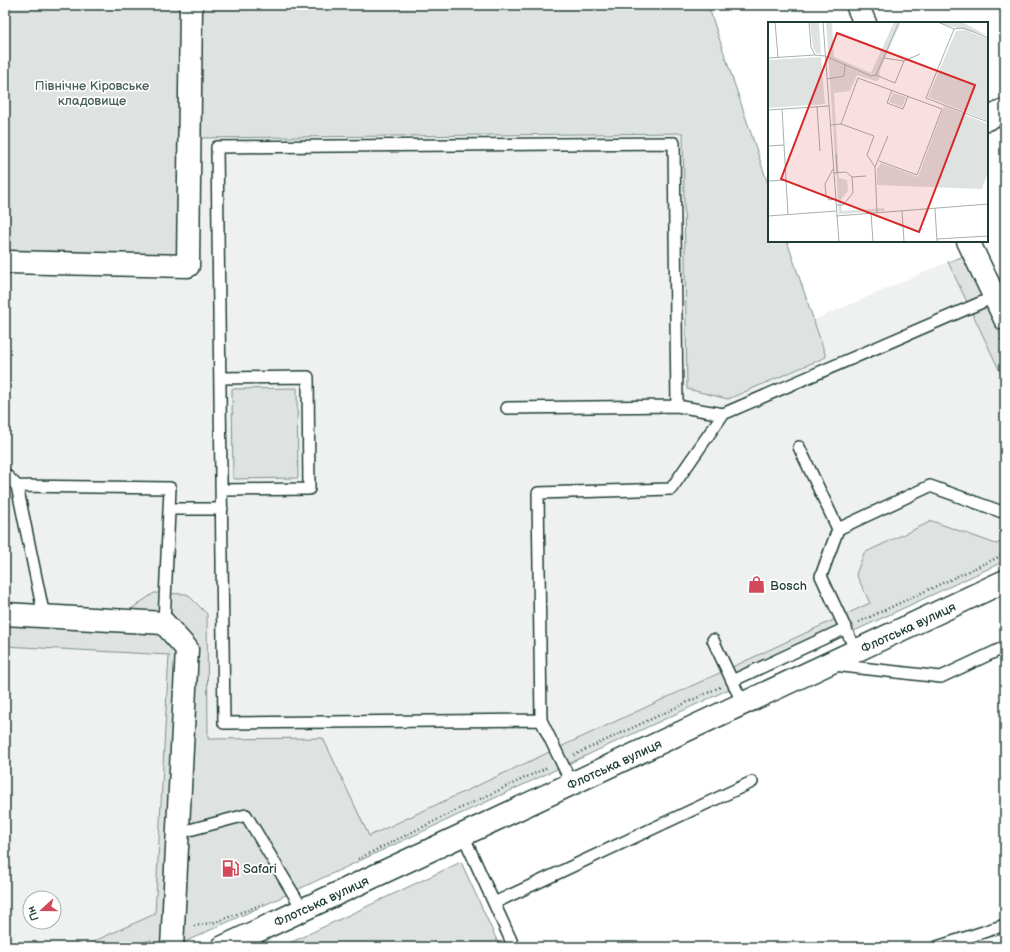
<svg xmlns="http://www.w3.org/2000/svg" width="1010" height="952" font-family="'Balsamiq Sans',sans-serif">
	<rect width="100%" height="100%" fill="#fff"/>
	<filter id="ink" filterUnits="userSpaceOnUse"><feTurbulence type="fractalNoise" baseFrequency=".025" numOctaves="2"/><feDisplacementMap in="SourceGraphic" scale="8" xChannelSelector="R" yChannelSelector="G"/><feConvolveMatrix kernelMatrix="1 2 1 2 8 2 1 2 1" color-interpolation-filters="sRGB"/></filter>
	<g filter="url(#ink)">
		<path fill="#eef1f0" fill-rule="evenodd" d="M684,133L687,389L728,399L826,358L814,320L948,262L1005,382V540L996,544L932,521L864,553L856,574L870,603L369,836L323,738L208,739L207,614L5,605V275L198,279V138Z
			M5,646L169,655L155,914L81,947H5ZM30,898H54V922H30Z"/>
		<path fill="#dee3e2" stroke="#7e908b" d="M5,5H181L177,255L5,251Z
			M199,5H708L769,187V241H787L826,357L728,399L687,389L683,133L198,138Z
			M964,256L1005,344V382L948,262Z
			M297,388L298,478L233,479L232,389Z
			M932,521L996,544L1005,540V561L174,947H81L155,914L169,655L5,646V605L128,611L154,593L187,594L207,614L208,739L323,738L369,836L870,603L856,574L864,553Z
			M461,862L500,947H281Z"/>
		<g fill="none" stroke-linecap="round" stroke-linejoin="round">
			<defs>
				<path id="service" d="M220,378L308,377L309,489L222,490
					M507,408L677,406L723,414
					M799,447L838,529
					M5,474L17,486L44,616
					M17,486L170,488L164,623
					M169,509H222
					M713,640L743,704
					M856,651L821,576L838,529L930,486L1005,513
					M834,665L941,677L1005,647
					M732,681L846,628
					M541,720L224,723L217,147L674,143L677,406
					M572,784L541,720L538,493L671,489L723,414L994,297
					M178,833L246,815L303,910
					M463,835L514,947
					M494,903L752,782
					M937,947L1005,925"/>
				<path id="minor" d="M987,119L1005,110
					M5,262L188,266L191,5
					M5,614L164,623L187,649L172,947"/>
				<path id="tertiary" d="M857,5L865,23
					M968,241L1005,319
					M223,947L1005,581"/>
			</defs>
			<use href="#service" stroke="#1f3d34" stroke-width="14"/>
			<use href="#minor" stroke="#1f3d34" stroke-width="25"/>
			<use href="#tertiary" stroke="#1f3d34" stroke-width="25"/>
			<path stroke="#1f3d34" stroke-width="2.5" stroke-dasharray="1 3" stroke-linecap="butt" d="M1001,339L1005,348
				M859,622L1005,554
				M574,755L720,687
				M358,859L459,809L548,767
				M194,926L216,922L263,904
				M136,947L151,940"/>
			<use href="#service" stroke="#fff" stroke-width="11"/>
			<use href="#minor" stroke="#fff" stroke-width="22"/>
			<use href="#tertiary" stroke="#fff" stroke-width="22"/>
		</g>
	</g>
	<defs>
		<symbol id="shop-bare" viewBox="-9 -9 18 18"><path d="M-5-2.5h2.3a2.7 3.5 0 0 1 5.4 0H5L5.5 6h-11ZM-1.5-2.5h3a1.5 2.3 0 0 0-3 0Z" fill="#d1495b" stroke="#fff" stroke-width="2.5" paint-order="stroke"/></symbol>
		<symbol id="fuel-bare" viewBox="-9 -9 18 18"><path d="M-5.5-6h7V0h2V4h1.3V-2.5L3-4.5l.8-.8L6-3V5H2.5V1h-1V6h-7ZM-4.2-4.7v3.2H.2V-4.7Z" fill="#d1495b" stroke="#fff" stroke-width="2.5" paint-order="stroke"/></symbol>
	</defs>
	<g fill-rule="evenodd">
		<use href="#shop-bare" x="744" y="572" width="25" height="25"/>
		<use href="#fuel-bare" x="218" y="856" width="25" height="25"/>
	</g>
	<g text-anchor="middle" stroke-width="3.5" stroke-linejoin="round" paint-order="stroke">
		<g font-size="13" fill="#455e57" stroke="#fff">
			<text x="92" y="90">Північне Кіровське<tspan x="92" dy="15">кладовище</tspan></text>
		</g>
		<g font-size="13" fill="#1f3d34" stroke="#fff" text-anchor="start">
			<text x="770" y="590">Bosch</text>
			<text x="243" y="873">Safari</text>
		</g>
		<g font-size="13" fill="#1f3d34" stroke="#fff">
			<text transform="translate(908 627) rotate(-25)" y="5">Флотська вулиця</text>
			<text transform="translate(614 764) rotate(-25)" y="5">Флотська вулиця</text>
			<text transform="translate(321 901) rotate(-25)" y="5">Флотська вулиця</text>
		</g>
	</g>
	<g transform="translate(768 22)">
		<rect width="220" height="220" fill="#fff"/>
		<path d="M42,0H51L53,32L48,31L45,25ZM58,0H64L66,35L103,51L126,0H133L112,48L111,58L107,59L89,53L82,69L66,71L71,156L79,158L80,169L73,177L74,189L116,186L117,189L71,192ZM166,0H194L220,14L185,5ZM197,8L220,17V99L160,75L188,9ZM53,35L57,82L0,86V38ZM125,71L138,75L134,85L121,80ZM176,84L220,102V150L214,167L109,163V147L113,141L150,155Z" fill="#dee3e2"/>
		<path fill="none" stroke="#a5b1ae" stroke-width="1" d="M7,0L10,35M41,0L43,25L47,33M55,0L71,220M170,0L186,7L196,6L220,16M186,7L158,76L220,100M0,36L47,33L57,34L103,54L108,53L127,61L136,39M116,36L136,39L152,32M108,53L131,0M59,57L76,54L77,43M124,68L119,81L135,87L140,74M49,85L52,129M14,87L20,193M0,88L61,84M73,102L90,56L174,87L149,153L111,139M62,103L73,102L106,114L99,133L107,145L109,191M0,124L16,123M68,132L69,151M107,145L120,114M65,147L57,162L58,174L61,178L67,177M65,151L78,150L84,155L85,171L75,183H68M84,155L98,154M0,159L17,158M167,186L169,220M134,189L136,220M103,191L105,220M0,194L68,189M68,194L220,182M169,217L220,214"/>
		<path fill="#d62828" fill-opacity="0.15" stroke="#d62828" stroke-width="2" d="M69,11L207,63L151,210L13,157Z"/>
		<rect width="220" height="220" fill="none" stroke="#1f3d34" stroke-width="2"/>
	</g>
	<rect width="1010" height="952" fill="none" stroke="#fff" stroke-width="20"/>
	<rect x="10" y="10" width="990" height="932" fill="none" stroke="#1f3d34" stroke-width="1.5" filter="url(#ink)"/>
	<g transform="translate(42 910) rotate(249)"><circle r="19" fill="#ffffff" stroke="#a5b1ae"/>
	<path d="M0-3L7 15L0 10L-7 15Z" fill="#d1495b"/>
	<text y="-6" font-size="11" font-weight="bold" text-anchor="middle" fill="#1f3d34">Пн</text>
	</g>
</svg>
